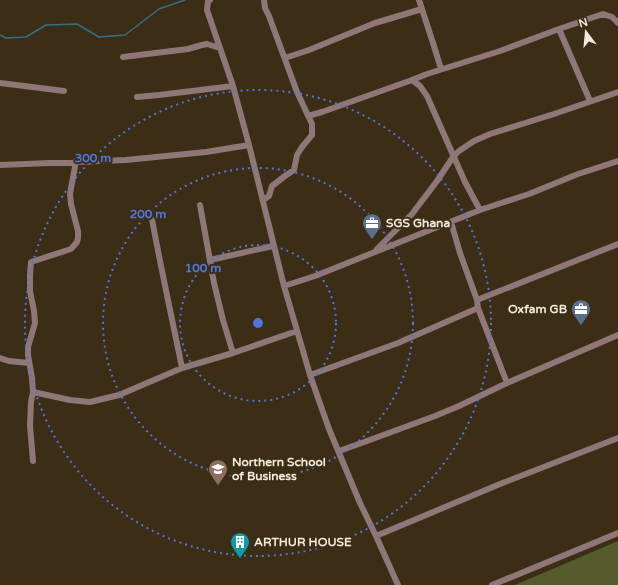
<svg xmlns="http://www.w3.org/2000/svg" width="618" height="585" font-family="'Varela Round',sans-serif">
	<rect width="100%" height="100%" fill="#3b2d16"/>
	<path fill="#555b2c" d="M618,541V585H515Z"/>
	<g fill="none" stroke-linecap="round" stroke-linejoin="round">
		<path stroke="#356f84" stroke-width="1.5" d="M0,35L6,38L26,37L46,25L77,24L99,37L125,35L159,9L185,0"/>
		<path stroke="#8f7677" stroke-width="6" d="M210,0L208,1L207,10L233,86L249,145L284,286L310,375L329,429L360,503L376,536L398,585
			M419,0L434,46L441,69
			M559,29L590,101
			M123,57L188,49L202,45L207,44L220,48
			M285,58L309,50L375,23L422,9
			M412,80L420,86L427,96L465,182L480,210
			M0,83L64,91
			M137,97L159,95L233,86
			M308,116L322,112L412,80L427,74L500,51L559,29L594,17L603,14L612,17L618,23
			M0,165L126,160L206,152L249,145
			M263,200L269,196L272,186L285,176L294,170L297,155L302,147L312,135V124L297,92L269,16L265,8L264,0
			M200,205L214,283L223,320L233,353
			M152,219C161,269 172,318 182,368
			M451,222L460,253L477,300L478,308L507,383
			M377,249L412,214L437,181L453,157L459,151L474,141L490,134L554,114L618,92
			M210,260L273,246
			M284,286L315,276L480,210L529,194L578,174L618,161
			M477,300L618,244
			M0,358L9,361L29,363
			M310,375L398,343L478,308
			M33,392L70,400L90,402L119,395L182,368L233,353L297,331
			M339,451L367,441L435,416L459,406L507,383L618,335
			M33,461L30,426L31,402L33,392L32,378L28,355V347L35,323L34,311L30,291V275L31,262L71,249L77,242L78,238V231L71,204L70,194L76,161
			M376,536L500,484L618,438
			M492,585L618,533"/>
	</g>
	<g fill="none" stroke="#5275d9" stroke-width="2" stroke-dasharray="2 4">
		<circle cx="258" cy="323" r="78"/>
		<circle cx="258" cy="323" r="155"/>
		<circle cx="258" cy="323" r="233"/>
	</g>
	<defs>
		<symbol id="office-pin" viewBox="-11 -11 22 30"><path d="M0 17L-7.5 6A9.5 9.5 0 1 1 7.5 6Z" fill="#5c6f8a" stroke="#3b2d16"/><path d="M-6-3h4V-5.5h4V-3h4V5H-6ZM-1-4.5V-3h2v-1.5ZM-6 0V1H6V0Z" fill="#fff"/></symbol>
		<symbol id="school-pin" viewBox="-11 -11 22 30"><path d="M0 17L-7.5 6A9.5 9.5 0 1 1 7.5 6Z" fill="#8d6e63" stroke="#3b2d16"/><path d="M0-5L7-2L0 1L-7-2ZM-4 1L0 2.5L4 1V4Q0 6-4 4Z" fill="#fff"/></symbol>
		<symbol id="building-pin" viewBox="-11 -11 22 30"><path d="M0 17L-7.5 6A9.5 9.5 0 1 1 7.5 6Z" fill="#0f9aa8" stroke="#3b2d16"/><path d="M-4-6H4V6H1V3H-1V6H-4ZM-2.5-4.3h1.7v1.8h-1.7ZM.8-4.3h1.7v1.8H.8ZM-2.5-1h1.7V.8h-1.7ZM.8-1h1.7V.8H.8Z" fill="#fff"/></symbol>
	</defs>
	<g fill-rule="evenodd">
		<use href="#office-pin" x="361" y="212" width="22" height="30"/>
		<use href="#office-pin" x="570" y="298" width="22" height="30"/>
		<use href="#school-pin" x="207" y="458" width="22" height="30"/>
		<use href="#building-pin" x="229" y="531" width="22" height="30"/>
	</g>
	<g text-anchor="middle" stroke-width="4" stroke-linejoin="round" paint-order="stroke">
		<g font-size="12" font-weight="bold" fill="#f3eadc" stroke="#3b2d16" text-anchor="start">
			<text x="386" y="227">SGS Ghana</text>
			<text x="567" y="313" text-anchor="end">Oxfam GB</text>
			<text x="232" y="466">Northern School<tspan x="232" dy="14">of Business</tspan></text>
			<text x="254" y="546">ARTHUR HOUSE</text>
		</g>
	</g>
	<circle cx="258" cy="323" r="6" fill="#5275d9" stroke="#3b2d16" stroke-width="2"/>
	<g font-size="12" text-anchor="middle" font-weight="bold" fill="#5275d9" stroke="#3b2d16" stroke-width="4" stroke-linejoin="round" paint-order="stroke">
		<text x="93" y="162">300 m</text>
		<text x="148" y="218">200 m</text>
		<text x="203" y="272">100 m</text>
	</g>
	<g transform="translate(586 32) rotate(344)" stroke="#3b2d16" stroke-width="3" paint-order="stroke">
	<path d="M0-3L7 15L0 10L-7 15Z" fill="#f3eadc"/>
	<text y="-6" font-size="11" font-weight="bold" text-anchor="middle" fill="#f3eadc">N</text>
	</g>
</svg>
